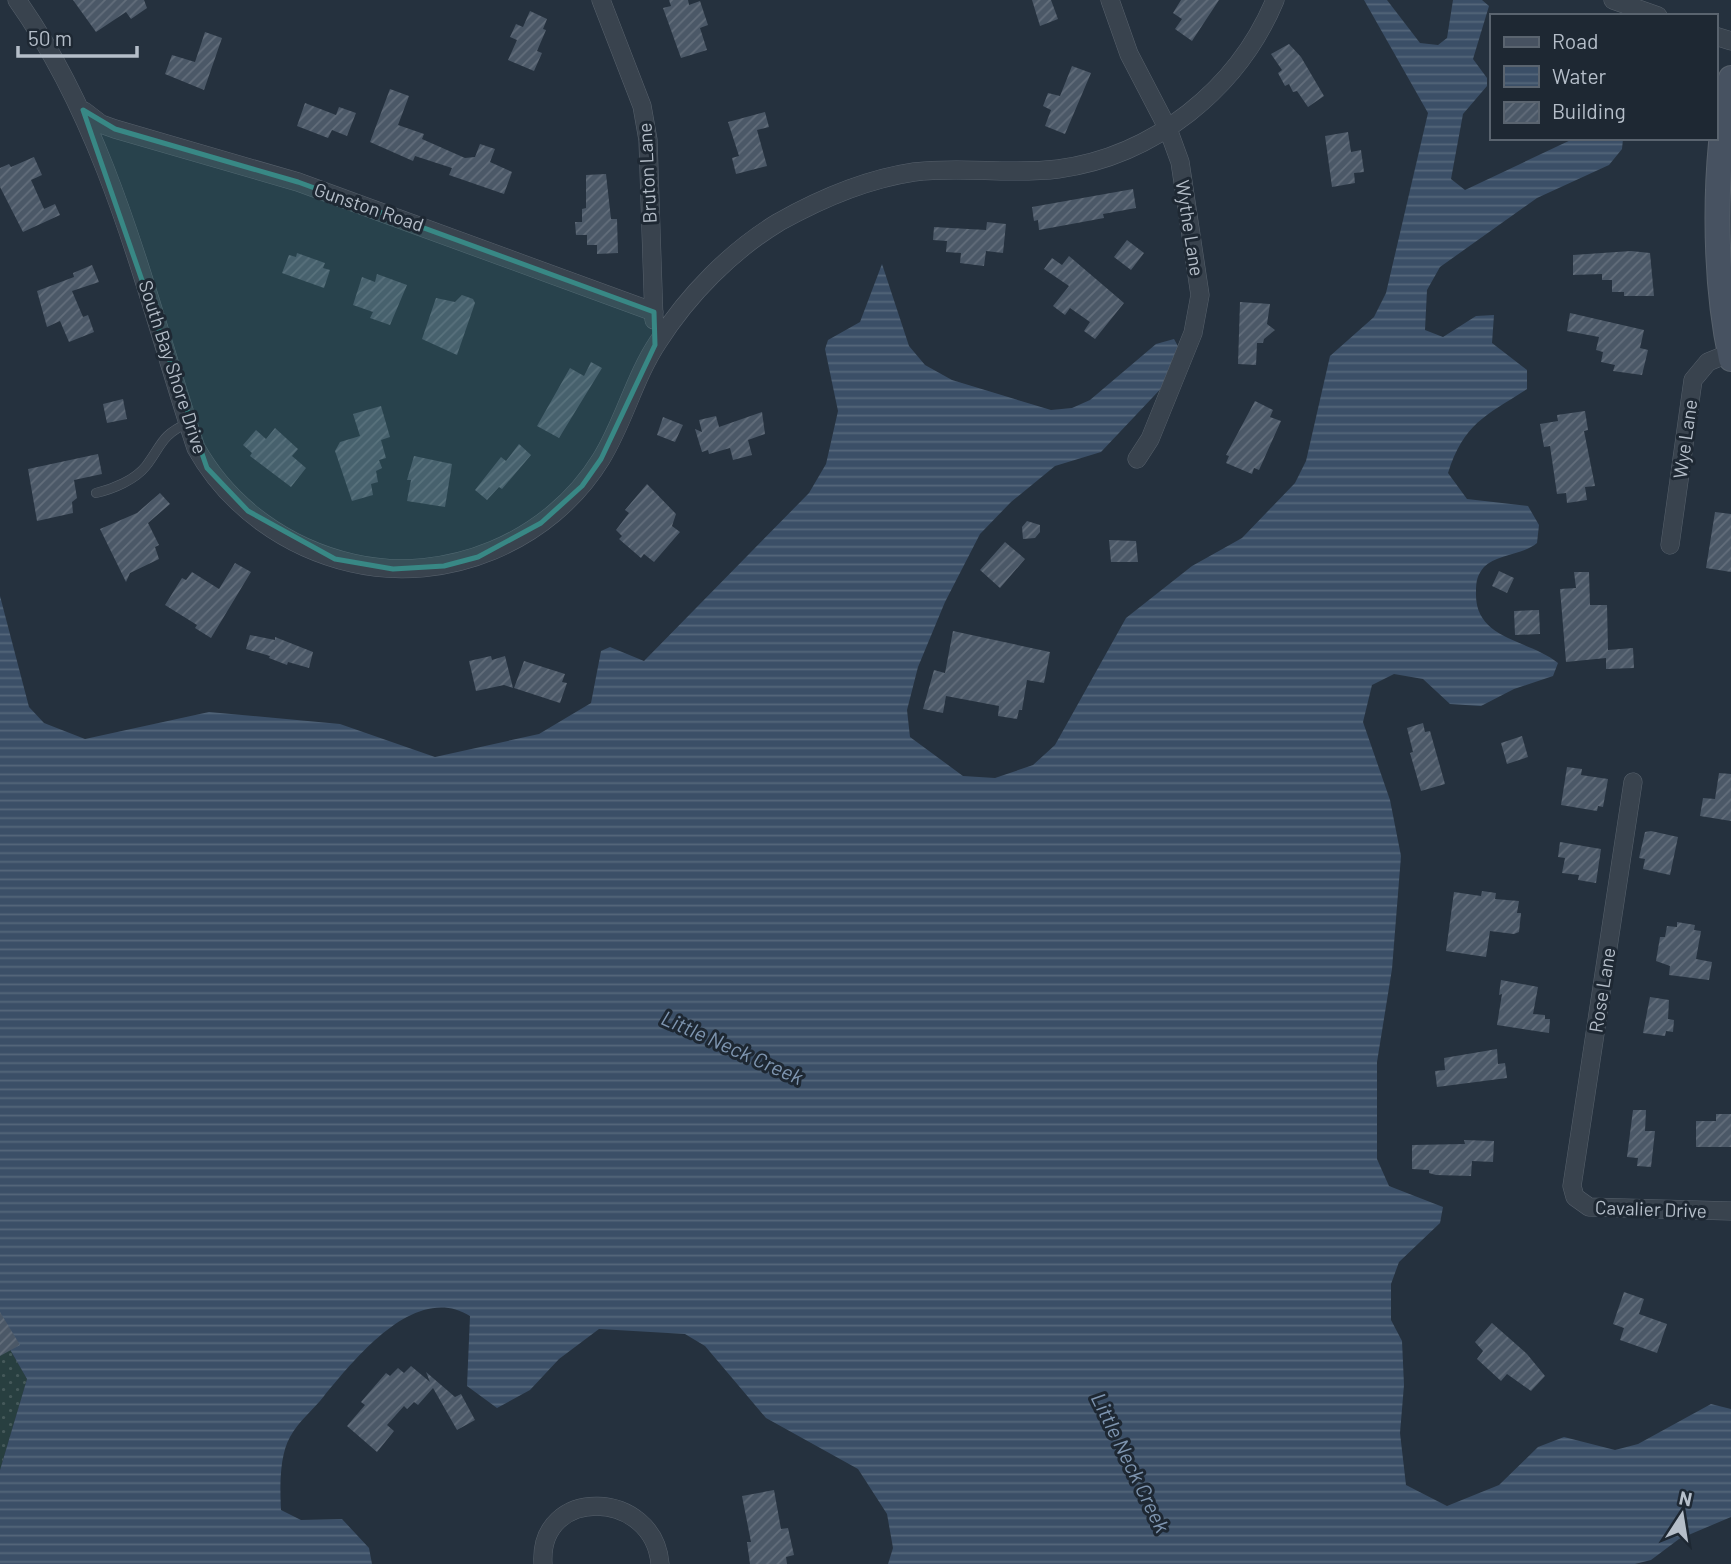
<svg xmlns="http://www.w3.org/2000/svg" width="1731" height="1564" font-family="Barlow,sans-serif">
	<defs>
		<pattern id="grass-dots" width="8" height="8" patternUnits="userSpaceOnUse" patternTransform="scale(1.75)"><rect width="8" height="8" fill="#283f40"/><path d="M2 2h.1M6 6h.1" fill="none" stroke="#45595a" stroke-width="1.8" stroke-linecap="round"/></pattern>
		<pattern id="water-rules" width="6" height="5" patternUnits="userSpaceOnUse" patternTransform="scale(1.75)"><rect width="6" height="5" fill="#3b4f67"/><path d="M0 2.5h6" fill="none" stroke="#55677b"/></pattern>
		<pattern id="building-hatch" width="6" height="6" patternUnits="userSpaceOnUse" patternTransform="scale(1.75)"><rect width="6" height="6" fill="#4b5867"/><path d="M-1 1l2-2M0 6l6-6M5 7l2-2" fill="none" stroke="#636e7b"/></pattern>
	</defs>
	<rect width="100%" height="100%" fill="#25313e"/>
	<path fill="url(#grass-dots)" d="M0,1332L27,1379L0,1470Z"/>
	<path fill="url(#water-rules)" d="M1364,0H1387L1420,43L1438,45L1447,38L1453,0H1482L1489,6L1473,59L1487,78V86L1463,114L1451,179L1465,190L1575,138L1623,139L1622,149L1609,165L1537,198L1440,267L1427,290L1425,330L1443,337L1476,316L1494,315L1492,343L1527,370V389C1485,416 1464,423 1448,473L1467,499L1528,506L1539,525L1537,543C1523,555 1496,554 1484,567C1477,575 1476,582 1476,592C1474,640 1528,639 1558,663L1553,676L1514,689L1481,706L1450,704L1423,679L1394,674L1372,685L1363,722L1390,800L1401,856L1392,969L1377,1062V1159L1389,1186L1443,1207L1440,1223L1399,1262L1391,1284V1320L1402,1341L1404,1385L1400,1433L1406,1485L1447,1506L1499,1485L1538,1447L1564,1437L1615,1450L1638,1444L1711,1404L1731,1409V1517L1679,1539L1651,1560L1635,1564H888L893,1548L887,1514L858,1469L766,1418L705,1346L685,1334L599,1329L559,1359L530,1390L497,1408L467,1386L470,1316C415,1282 355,1359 324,1396C314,1409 298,1422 290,1437C279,1457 280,1488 281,1510L301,1520L342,1519L369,1548L372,1564H0V1470L27,1379L0,1332V596L29,707L44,723L85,739L209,712L340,724L435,757L539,734L591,703L601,651L610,647L644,661L809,493L826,464L838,411L825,349L828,340L860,322L882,264L909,346L925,365L952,380L1051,410L1072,408L1090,400L1156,344L1174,339L1180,350L1169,380L1101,452L1055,466L1011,502L980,534L945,602L918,667L907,710L910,737L963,776L995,778L1033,765L1055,745L1126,618L1192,566L1242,538L1295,483L1306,461L1330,356L1374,317L1386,293L1428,113Z"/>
	<path fill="url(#building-hatch)" d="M73,0H144L147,8L131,19L126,12L96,32Z
		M669,0H688L689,5L700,1L708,25L700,28L707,50L681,58L663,8L671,6Z
		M1032,0H1051L1058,19L1040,26Z
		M1181,0H1219L1192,41L1175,29L1182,19L1173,13Z
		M530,11L547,19L543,29L546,30L537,51L542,53L534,71L508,60L517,40L510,37L516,24L523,27Z
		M205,32L222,38L204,90L165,74L172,55L195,62Z
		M1289,44L1301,57L1324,96L1308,107L1297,91L1293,92L1289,84L1285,86L1278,73L1282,70L1271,54Z
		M1072,66L1091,73L1065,134L1045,126L1051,110L1043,106L1048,93L1060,96Z
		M390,89L409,96L398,125L424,134L422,139L465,158L475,157L480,144L495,149L490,162L512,172L504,194L449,175L452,168L415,156L413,161L370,142Z
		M305,103L336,115L339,107L356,113L347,136L332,130L328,138L297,126Z
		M765,112L769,127L757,130L767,166L736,174L732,158L739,156L728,122Z
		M1348,132L1351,152L1361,150L1364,172L1354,173L1355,183L1332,187L1325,136Z
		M34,157L42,175L31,180L44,209L55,204L60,215L23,232L0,187V168L9,164L11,167Z
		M606,174L611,219H617L618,253L597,254V245H587V235H576L575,222H582V209L586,208V175Z
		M1133,189L1136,208L1103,214L1104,218L1039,230L1038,220L1034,221L1032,207Z
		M987,222L1006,224L1003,253L986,251L984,266L960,263L961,253L946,252L947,241L933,240L934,227L986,230Z
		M1127,240L1144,253L1131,270L1114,257Z
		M1631,251L1650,253L1654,296H1624V292H1612V280H1602V274L1573,275V255Z
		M297,253L325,263L323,268L330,270L324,288L282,273L289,255L296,257Z
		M1069,256L1124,303L1095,339L1084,331L1090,322L1070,308L1065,315L1053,306L1069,286L1044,269L1052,258L1062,265Z
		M92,265L99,282L72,291L83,317L88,315L94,332L69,342L60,321L47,327L37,291L74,277L73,273Z
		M377,274L407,285L390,325L370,318L373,312L353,305L362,277L375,282Z
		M462,295L473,299L475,303L457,355L422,339L436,298L455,302Z
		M1240,302L1270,304L1267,324L1275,330L1264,339L1263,343H1257L1256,365L1238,364Z
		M1570,313L1644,330L1640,348L1648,350L1642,375L1613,371L1615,365L1601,362L1603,352L1596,350L1599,337L1567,331Z
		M591,362L602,368L559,438L537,426L570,368L584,376Z
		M123,399L127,419L107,423L103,404Z
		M1255,401L1273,410L1270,417L1281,421L1259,470L1254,468L1252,474L1226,463L1229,456L1226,455Z
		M381,406L390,437L381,440L386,458L379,460L382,468L376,471L378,482L371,484L373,495L352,501L335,451L340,442L360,436L353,414Z
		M1585,411L1588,430L1584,431L1595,486L1585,487L1587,500L1567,503L1566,493L1557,494L1550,446L1544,447L1540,424L1558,421L1557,415Z
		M762,412L765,434L748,440L752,455L733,460L730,448L709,454L708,450L702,452L695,429L702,432L699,420L716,416L719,427Z
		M663,417L683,425L675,442L657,435Z
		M275,428L298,449L292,456L306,468L291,487L250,456L252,453L243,445L256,430L266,439Z
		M519,444L531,455L502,489L499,487L487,500L475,490L501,457L506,461Z
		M98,454L102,474L74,480L77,498L72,502L73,513L37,521L28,469Z
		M414,456L452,464L445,507L407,501L411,480H407Z
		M647,484L676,514L672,526L680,532L654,562L644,554L641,558L619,539L622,536L616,530L629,513L625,510Z
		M160,493L170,504L148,523L159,545L155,547L159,559L130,573L126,582L100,529L137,513Z
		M1715,512L1731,514V572L1706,568Z
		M1027,521L1040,525V532L1035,538L1023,539L1022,527Z
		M1109,540L1136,541L1138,562H1111Z
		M1005,542L1025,559L1000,588L980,570Z
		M235,563L251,572L211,638L195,628L197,625L165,605L182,578L186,580L192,572L219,589Z
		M1499,571L1514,578L1507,593L1492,586Z
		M1574,572H1589L1590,605H1607L1608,650L1633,648L1634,668L1606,669V658L1566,662L1560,589L1576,588Z
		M1539,610L1540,634L1515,635L1514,611Z
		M953,631L1050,652L1044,683L1027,680L1022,710H1019L1017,719L998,716L999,706L946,696L943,713L923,709L934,670L945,673Z
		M250,635L275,640V637L313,652L309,668L288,662L287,665L269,658L270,656L246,649Z
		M491,656L492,660L505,656L513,688L504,685L476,691L469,661Z
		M524,661L565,674L562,682L567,683L560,703L514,688Z
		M1423,723L1425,732L1430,731L1445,784L1421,791L1410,753L1413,752L1407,728Z
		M1522,736L1528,757L1507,764L1501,743Z
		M1567,767L1582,769L1581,775L1608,779L1603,807L1598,806L1597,811L1561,805Z
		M1719,773L1731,774V821L1700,816L1703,798L1715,799Z
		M1651,831L1678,837L1670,875L1643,869L1645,859L1639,858L1645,832Z
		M1560,842L1601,849L1596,883L1578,880L1579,875L1562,873L1565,858L1558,857Z
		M1482,891L1496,893L1495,899L1519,901L1517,913H1521L1519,932L1514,934L1490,931L1486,957L1446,951L1454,892L1481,896Z
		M1677,922L1695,925L1694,930L1701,931L1696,959L1712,962L1709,980L1669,975L1670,966L1656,961L1660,937H1665L1667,926L1677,927Z
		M1501,980L1538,987L1533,1014L1545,1015V1019H1550L1549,1033L1497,1025L1502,994L1499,995Z
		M1650,997L1669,1000L1668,1019L1674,1020L1673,1032L1666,1031L1665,1036L1643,1033Z
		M1497,1049L1498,1064L1505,1063L1507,1078L1437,1087L1435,1071L1445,1070L1444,1058Z
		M1633,1110H1646L1645,1131H1655L1651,1167L1637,1166L1638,1158L1627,1157Z
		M1716,1114H1731V1147H1696V1121H1716Z
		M1464,1140L1494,1141L1493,1162L1472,1161L1471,1176L1436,1175L1429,1173V1170L1412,1169V1145L1465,1144Z
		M1624,1292L1644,1299L1639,1314L1667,1324L1657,1353L1620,1340L1624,1328L1613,1324Z
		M0,1312L20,1345L0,1356Z
		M1492,1323L1527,1354L1545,1376L1531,1391L1507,1374L1501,1381L1477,1359L1483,1351L1475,1342Z
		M411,1366L430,1382L426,1372L455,1397L461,1394L475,1420L457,1430L433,1388L418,1405L414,1402L407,1409L404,1406L387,1425L394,1431L377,1452L347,1426L365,1405L361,1402L386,1373L390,1376L398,1368L404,1373Z
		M774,1490L781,1529L788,1528L794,1555L786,1557L787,1564H750L747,1542H751L742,1496Z"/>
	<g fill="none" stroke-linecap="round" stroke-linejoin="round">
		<defs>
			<path id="lane" d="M96,493C113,489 135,480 146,466C162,445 161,435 188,423"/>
			<path id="street" d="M17,0C111,133 146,296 196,448C229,507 287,548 352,563C446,585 550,542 601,459C624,422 634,378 658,342C688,295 731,251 779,222C820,199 867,179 914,172C961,166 1010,175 1058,169C1154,156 1238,89 1275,0
				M601,0L642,106L648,140L654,320
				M1110,0L1129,54L1168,129L1180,162L1200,295L1193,333L1150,439L1137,459
				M1613,0L1658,16
				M1715,36L1731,41
				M84,111L101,124L115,129L298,182L654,312
				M1670,545L1693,380L1708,362L1730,353
				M1633,782L1572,1186L1575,1197L1589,1207L1731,1211
				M543,1564C538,1485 654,1489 660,1564"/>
			<path id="secondary" d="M1731,78C1713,162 1713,275 1731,359"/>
		</defs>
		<use href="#lane" stroke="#57616c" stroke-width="10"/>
		<use href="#street" stroke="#57616c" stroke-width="19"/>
		<use href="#secondary" stroke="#57616c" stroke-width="26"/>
		<use href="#lane" stroke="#39434e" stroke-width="9"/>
		<use href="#street" stroke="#39434e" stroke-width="18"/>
		<use href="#secondary" stroke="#475261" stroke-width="24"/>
	</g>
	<path fill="#388885" fill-opacity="0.2" stroke="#388885" stroke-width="5" stroke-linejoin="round" d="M83,110L115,129L298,182L654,312L655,345L601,459L582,486L541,523L478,557L444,566L393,569L335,559L248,511L207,468Z"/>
	<g text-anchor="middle" stroke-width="6" stroke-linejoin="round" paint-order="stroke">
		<g font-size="19" fill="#b5bec9" stroke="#1e2833">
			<text transform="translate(647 173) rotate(-93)" y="7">Bruton Lane</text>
			<text transform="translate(369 207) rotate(19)" y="7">Gunston Road</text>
			<text transform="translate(1190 228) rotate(81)" y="7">Wythe Lane</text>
			<text transform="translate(173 367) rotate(72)" y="7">South Bay Shore Drive</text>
			<text transform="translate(1685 439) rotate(-82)" y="7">Wye Lane</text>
			<text transform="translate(1602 990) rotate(-81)" y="7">Rose Lane</text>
			<text transform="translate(1651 1209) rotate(2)" y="7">Cavalier Drive</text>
		</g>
		<g font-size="21" font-style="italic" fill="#7e95b0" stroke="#1e2833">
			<text transform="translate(732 1048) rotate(24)" y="7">Little Neck Creek</text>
			<text transform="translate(1130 1463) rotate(64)" y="7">Little Neck Creek</text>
		</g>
	</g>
	<rect x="1490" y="14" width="228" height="126" fill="#1e2833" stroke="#5a646f" stroke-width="2"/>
	<rect x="1504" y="37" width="35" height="10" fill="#475261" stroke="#5a646f" stroke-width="2"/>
	<text x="1552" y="49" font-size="21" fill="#b5bec9">Road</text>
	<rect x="1504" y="66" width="35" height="21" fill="url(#water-rules)" stroke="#5a646f" stroke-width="2"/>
	<text x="1552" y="84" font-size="21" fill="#b5bec9">Water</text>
	<rect x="1504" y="102" width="35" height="21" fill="url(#building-hatch)" stroke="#5a646f" stroke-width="2"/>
	<text x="1552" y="119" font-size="21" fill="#b5bec9">Building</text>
	<g transform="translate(1682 1515) rotate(12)" stroke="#1e2833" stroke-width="5" paint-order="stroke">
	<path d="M0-5L12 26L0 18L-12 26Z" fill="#b5bec9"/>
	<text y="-10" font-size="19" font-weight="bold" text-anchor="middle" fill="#b5bec9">N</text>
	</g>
	<path d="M18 46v10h119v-10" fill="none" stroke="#b5bec9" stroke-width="3.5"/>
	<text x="28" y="46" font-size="21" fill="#b5bec9" stroke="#1e2833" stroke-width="5" paint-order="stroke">50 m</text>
</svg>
